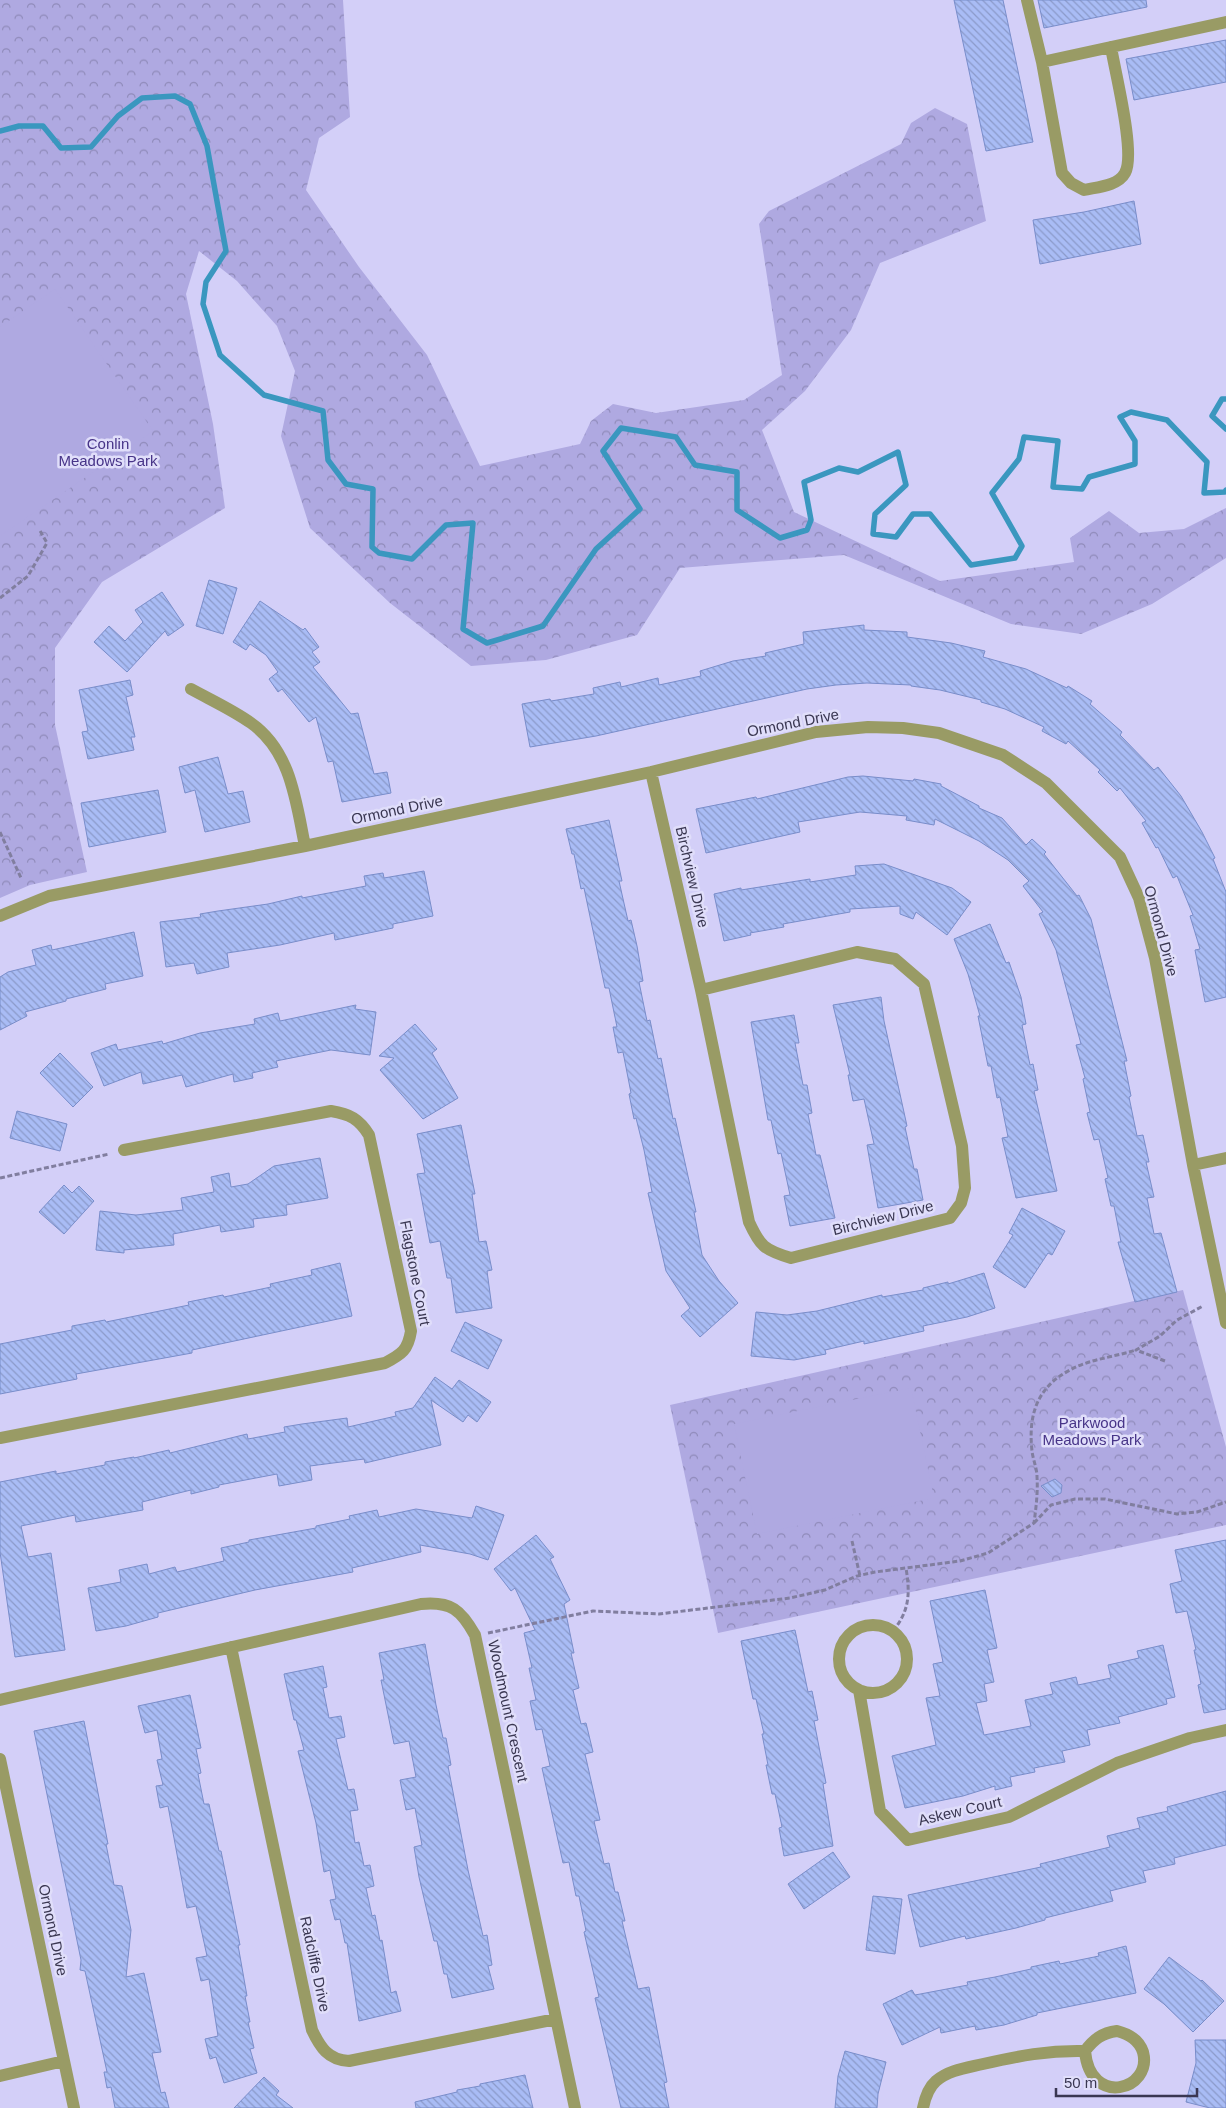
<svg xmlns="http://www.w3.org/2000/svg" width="1226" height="2108" font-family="Helvetica,sans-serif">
	<defs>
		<pattern id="forest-crowns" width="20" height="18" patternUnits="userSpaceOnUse" patternTransform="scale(1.25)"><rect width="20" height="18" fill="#afa9e1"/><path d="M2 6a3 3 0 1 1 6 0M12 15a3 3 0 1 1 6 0" fill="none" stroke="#8f8ab9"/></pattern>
		<pattern id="building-back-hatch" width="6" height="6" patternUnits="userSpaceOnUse" patternTransform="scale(1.25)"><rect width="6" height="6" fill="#a9bcf5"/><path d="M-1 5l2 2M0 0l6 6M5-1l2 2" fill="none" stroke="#8b9ac9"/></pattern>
	</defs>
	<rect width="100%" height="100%" fill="#d3cff8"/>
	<path fill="url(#forest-crowns)" d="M0,0H343L350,117L319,138L306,190L359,267L427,355L480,466L580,444L591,421L613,404L656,413L744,400L782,375L759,224L769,211L901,144L911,123L935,108L967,124L986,221L880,263L851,330L805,391L762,430L794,512L940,581L1074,562L1070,538L1109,511L1139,533L1184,529L1226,508V558L1152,604L1081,634L1011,624L844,555L680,568L637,635L546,660L471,666L390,603L310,528L281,436L295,371L277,326L237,281L199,251L186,294L213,424L225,508L102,582L55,648V725L87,872L30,885L0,898Z
		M1183,1290L1226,1447V1525L718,1633L670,1405Z"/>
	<path fill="#afa9e1" d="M55,289L153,431L0,536V327Z
		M911,1388L934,1498L757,1534L734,1424Z"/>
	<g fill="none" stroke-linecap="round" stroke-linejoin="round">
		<path stroke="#3a97bf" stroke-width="5.5" d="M0,131L19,126H43L61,148L91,147L118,116L142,98L175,96L190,104L207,146L226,251L206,282L203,304L220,355L264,395L323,411L328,460L346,484L373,489L372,547L379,553L412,559L446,525L473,523L463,629L487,643L543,626L596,549L640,509L603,451L621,428L676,437L695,465L737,472V510L780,538L807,530L811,520L804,482L839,468L858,472L898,452L906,485L875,514L873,534L896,537L913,514H930L971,565L1015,558L1022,546L992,493L1019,459L1024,437L1058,441L1053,487L1082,489L1089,477L1135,464V441L1120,417L1131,412L1167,420L1207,462L1204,493L1225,492L1226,490
			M1226,399H1222L1212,416L1226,429"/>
	</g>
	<path fill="url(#building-back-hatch)" stroke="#798dca" d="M954,0H1003L1033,142L986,151Z
		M1038,0H1146L1147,7L1044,28Z
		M1226,40V82L1134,100L1126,59Z
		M1134,201L1141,244L1040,264L1033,220L1084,212Z
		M209,580L237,588L223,634L196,626Z
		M162,592L184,625L168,636L165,631L127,672L94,642L109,626L125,641L143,622L135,610Z
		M260,601L303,630L305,628L319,647L312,652L320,662L313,667L351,714L358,713L374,774L387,772L391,793L342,802L333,761L328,762L316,717L309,722L282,689L278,692L269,679L278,672L266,655L250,644L246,650L233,642Z
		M864,625V630L907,632V637L951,643L985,651L983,657L1026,669L1067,688L1068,686L1092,701L1090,704L1122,732L1120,735L1154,770L1158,767L1181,796L1202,832L1215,858L1213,859L1226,892V997L1205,1002L1195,950L1200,949L1190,916L1193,915L1177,876L1173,878L1158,847L1156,848L1142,823L1146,821L1120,788L1117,791L1098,772L1100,770L1068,741L1066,744L1042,731L1044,727L1005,709L981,702V700L940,690L911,686V685L867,683L836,685L807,689L596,736L530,747L522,704L550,699L551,701L594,694L593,688L620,682L621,687L658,678L659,685L701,676L700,671L733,661L766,656L765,653L804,644L803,632Z
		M130,680L133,695L126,697L135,737H131L134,750L88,759L82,732L88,731L79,690Z
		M218,757L228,794L243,791L250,822L205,832L195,790L185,793L179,767Z
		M863,776L913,781L914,779L941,784V786L979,806V808L1002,818L1026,845L1032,839L1046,852L1044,854L1077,896L1079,895L1091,919L1127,1061H1124L1131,1096L1129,1097L1137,1136L1143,1135L1149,1162H1146L1154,1197L1147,1198L1154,1234L1161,1233L1177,1292L1135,1302L1118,1242H1121L1114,1206H1111L1105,1179L1108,1178L1099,1139L1094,1140L1087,1113L1090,1112L1083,1079L1085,1078L1076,1045L1081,1044L1056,950L1039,914L1043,912L1023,886L1029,881L1008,860L979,841L935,819L934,825L906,820L907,816L860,812L798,822L800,832L706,853L696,809L756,797L757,799L848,777Z
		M158,790L166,832L89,847L81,803Z
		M609,820L622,881H619L628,921L631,920L637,946L643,981L639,982L647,1021L650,1020L658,1059L661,1058L673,1119L675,1118L696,1212H694L702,1255L719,1281L738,1303L700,1337L681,1316L690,1308L666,1271L648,1193L652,1192L644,1150L636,1118L634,1119L629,1094L631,1093L623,1052L618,1053L613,1027H617L609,988H605L584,888L581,889L574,854H572L566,829Z
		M884,864L952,888L971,902L947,935L916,912L913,919L900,914V906L850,909V912L783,924L784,927L750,933L751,935L724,941L714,894L741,888V890L810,879V882L856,875L855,866Z
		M424,871L433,916L393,924V928L335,940L334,933L280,945L227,953L229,967L197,974L194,963L166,967L160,922L201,917L200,914L218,911L268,904L302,896V898L366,886L364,876L383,873L384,878Z
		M990,924L1006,963L1009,962L1021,997L1026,1024L1022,1025L1030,1065L1033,1064L1038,1090L1034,1091L1057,1191L1016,1198L1002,1138L1008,1137L1000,1097L997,1098L991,1066H988L978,1016H980L968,974L954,939Z
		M134,932L143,976L105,984L106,989L66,999V1001L25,1012L27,1016L0,1030V977L8,972L36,965L32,950L51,945L52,950Z
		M881,997L884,1021L907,1126L905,1127L914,1169H917L923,1200L878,1208L867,1145L874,1144L864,1099L853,1101L848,1075H850L833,1005Z
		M356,1005L355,1009L376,1012L370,1055L331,1050L276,1061L278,1067L252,1073L253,1078L234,1082L233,1074L186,1087L182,1075L143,1084L141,1072L104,1086L91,1053L116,1044L118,1050L162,1041L163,1044L200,1033L255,1024L254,1019L278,1013L280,1021Z
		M794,1015L799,1043H795L803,1085H807L812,1113L808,1114L816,1155H820L835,1218L790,1226L784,1196L790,1195L781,1153L778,1154L771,1120H768L751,1022Z
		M415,1024L437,1049L432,1053L458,1098L423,1119L380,1070L394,1058L379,1056Z
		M60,1053L93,1087L73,1107L40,1073Z
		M17,1111L67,1124L60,1151L10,1138Z
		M461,1125L475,1194H472L479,1242L486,1241L492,1270L487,1271L492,1308L456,1313L451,1278H447L440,1241L430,1243L417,1174L425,1173L417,1134Z
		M320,1158L328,1198L286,1205L287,1215L253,1219L254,1227L221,1232L220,1225L173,1234L174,1245L124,1250V1253L96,1250L100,1211L136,1215L183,1210L181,1198L214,1192L211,1177L229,1173L231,1187L248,1184L274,1166Z
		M64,1185L72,1193L79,1186L94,1201L64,1234L39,1212Z
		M1022,1208L1065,1231L1052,1255L1048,1253L1025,1288L993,1267L1013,1235L1009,1233Z
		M340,1263L352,1316L192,1350V1353L76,1374L77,1379L0,1394V1344L72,1330V1326L105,1320L106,1322L189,1305L188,1302L223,1295L224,1297L271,1287L270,1284L312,1275L311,1270Z
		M984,1273L995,1308L967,1317L923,1326L924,1331L864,1344V1341L825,1350L826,1354L794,1360L751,1356L756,1312L787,1315L817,1311L882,1295V1297L923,1290V1288L948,1282V1284Z
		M465,1322L502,1340L488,1369L451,1351Z
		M435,1377L452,1389L459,1380L491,1402L477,1422L468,1415L463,1422L431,1400L441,1445L365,1463L364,1459L310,1466L312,1480L279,1486L277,1474L219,1485V1487L191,1494V1490L142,1502L143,1510L76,1522L75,1515L21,1526L28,1557L51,1553L65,1650L15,1657L0,1552V1482L56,1471V1474L105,1465V1462L134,1457V1458L169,1450L170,1453L247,1434L248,1439L285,1432L284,1427L302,1424L347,1418L348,1427L396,1416L395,1412L413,1408Z
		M1055,1479L1062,1485L1061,1493L1052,1497L1041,1486Z
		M476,1506L504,1515L488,1560L470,1554L420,1545L421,1552L352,1568L353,1572L255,1590L158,1613V1617L126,1626L96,1631L88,1588L121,1582L119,1570L147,1564L149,1574L175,1567L177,1572L224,1561L221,1548L249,1542V1540L316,1528V1526L350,1519L349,1516L377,1510L379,1517L416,1509L472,1518Z
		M536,1535L554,1557L550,1559L570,1600L564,1604L574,1653H571L579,1688L573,1690L581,1724L586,1723L593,1752L585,1754L600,1820L594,1821L604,1864L609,1863L615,1892H618L625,1921H622L638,1989L649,1987L667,2082L664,2083L669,2108H621L595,1998L599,1997L584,1932L586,1931L579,1896H576L569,1862L563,1863L542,1768L550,1766L542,1729L536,1730L530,1701L536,1700L529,1668H532L524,1633L535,1630L515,1588L511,1591L494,1569Z
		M1226,1540V1709L1204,1713L1198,1685L1201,1684L1194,1650H1196L1187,1611L1176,1613L1170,1584L1182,1581L1175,1550Z
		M985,1590L997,1648L987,1650L994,1682L984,1684L987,1701L976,1703L984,1735L1031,1726L1025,1700L1053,1694L1050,1683L1076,1677L1078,1685L1111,1678L1108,1665L1139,1658L1137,1651L1163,1645L1175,1697L1166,1699L1167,1704L1118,1717L1120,1723L1087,1730L1090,1745L1062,1751L1065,1762L1034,1768L1035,1772L1010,1777L1012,1786L995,1790V1786L963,1796L905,1808L892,1756L936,1745L926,1698L940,1696L933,1664L943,1662L930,1601Z
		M795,1630L808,1692L812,1691L818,1720L814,1721L826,1783L823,1784L833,1846L784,1856L779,1828L782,1827L775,1794H772L766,1765H768L762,1734H764L756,1699H753L741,1641Z
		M425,1644L436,1705L443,1738H446L451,1765L448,1766L468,1870L483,1936L487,1935L492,1965L488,1966L494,1989L452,1998L447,1974H444L437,1941H434L419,1877L414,1847L422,1845L415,1808L406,1810L400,1780L416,1777L409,1741L394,1744L381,1680H384L379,1653Z
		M323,1666L327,1687L323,1688L329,1718L341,1716L345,1737L336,1739L348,1790L354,1789L358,1810L350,1811L355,1843L359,1842L364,1866L370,1865L374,1886L366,1888L372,1916L375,1915L380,1941L382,1940L391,1993L396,1991L401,2011L359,2021L347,1943H345L340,1919L335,1920L330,1900L336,1899L330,1870L324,1872L316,1823L298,1751L304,1750L296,1720H294L284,1674Z
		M190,1695L201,1748L196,1749L201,1773L198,1774L204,1804H209L219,1851H221L240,1945H238L247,1996H245L250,2022H248L254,2048L250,2049L257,2073L224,2083L216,2057L210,2059L205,2039L218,2036L209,1979L201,1981L196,1958L207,1956L196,1906L187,1908L168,1806L160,1808L156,1786L163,1785L157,1760L162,1759L157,1730L145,1733L138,1706Z
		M84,1721L108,1844H106L114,1885L122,1886L131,1930L126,1977L144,1973L161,2052L152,2053L161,2093L165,2092L169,2108H115L111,2087L107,2088L104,2072H107L85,1971L80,1970L81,1960L34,1731Z
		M1226,1791V1845L1174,1858L1175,1864L1143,1871L1146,1882L1110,1891L1113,1901L1045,1918V1920L1016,1928L966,1939L965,1936L920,1947L908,1895L1041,1867L1040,1864L1110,1847L1107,1836L1140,1828L1137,1818L1168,1811L1167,1807Z
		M833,1852L850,1877L804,1909L788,1884Z
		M873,1896L902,1899L895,1954L866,1950Z
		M1126,1946L1136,1993L1037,2013V2015L1004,2025L976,2030L975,2026L941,2033L940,2027L902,2045L883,2004L912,1990L915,1995L968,1985L967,1982L995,1977L1031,1969V1967L1059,1961L1060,1964L1099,1956L1098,1953Z
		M1169,1957L1201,1981L1202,1980L1224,2001L1193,2032L1164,2004L1144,1989Z
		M1195,2040H1226V2108H1210L1186,2102L1196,2063Z
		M845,2051L886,2062L878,2094L877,2108H835L838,2076Z
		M525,2075L533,2108H416L415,2102L457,2092V2090L480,2086V2084Z
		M264,2077L279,2091L276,2095L293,2108H234Z"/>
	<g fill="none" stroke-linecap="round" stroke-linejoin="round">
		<path stroke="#817e9f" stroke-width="3" stroke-dasharray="5 2.5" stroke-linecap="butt" d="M0,598L28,576L47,543L39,529
			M0,832L21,878
			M0,1178L109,1154
			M1165,1361L1136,1350L1160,1336L1177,1320L1203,1306
			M1034,1523L1051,1505L1075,1499H1105L1177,1514L1197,1512L1226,1502
			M852,1541L860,1576
			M893,1631C910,1610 910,1593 906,1568
			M488,1633L593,1611L659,1614L790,1598L825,1590L857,1576L875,1572L960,1561L988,1553L1034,1523C1036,1508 1038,1492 1037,1477C1037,1468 1033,1460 1032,1451C1028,1415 1037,1387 1070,1370C1090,1359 1114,1357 1136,1350"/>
		<path stroke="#999b65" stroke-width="12" d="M1027,0L1042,62L1226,22
			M1042,62L1062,173L1071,183L1084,190C1097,187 1118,186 1125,173C1136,154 1115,72 1111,47
			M191,689C211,700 233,710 251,723C291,751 296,802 305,846
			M651,772L701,990L749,1222C760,1246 764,1250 791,1258L950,1218L961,1203L965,1188L962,1146L924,984L895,959L857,952L701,990
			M0,916L49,896L305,846L651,772L816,732L868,727L903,728L939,733L1003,755L1046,783L1120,857L1139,898L1155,958L1193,1165L1226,1323
			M1193,1165L1226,1158
			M0,1438L385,1363C402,1354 408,1350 411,1331L369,1135C359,1119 350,1114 331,1111L124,1150
			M839 1659a34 34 0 1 1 68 0a34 34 0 1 1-68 0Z
			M231,1647L312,2030C320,2047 328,2060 349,2061L556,2019
			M859,1690L880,1811L908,1840L1009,1817L1117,1763L1190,1738L1226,1730
			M0,1700L421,1604C451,1601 461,1610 475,1635L575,2108
			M0,1759L74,2108
			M1117,2031C1129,2034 1139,2040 1143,2052C1153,2090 1090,2108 1085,2051C1094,2039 1102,2033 1117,2031Z
			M0,2076L64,2061
			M923,2108C925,2098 928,2088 936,2081C949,2070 966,2068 983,2064C1019,2056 1048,2050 1085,2051"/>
	</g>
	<g text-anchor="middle" stroke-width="5" stroke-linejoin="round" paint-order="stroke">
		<g font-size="15" fill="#473488" stroke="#e0defa">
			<text x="108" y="449">Conlin<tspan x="108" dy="17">Meadows Park</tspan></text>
			<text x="1092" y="1428">Parkwood<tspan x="1092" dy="17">Meadows Park</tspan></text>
		</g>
		<g font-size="15" fill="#3a3752" stroke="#e0defa">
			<text transform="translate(793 723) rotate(-11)" y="5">Ormond Drive</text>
			<text transform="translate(397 810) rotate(-12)" y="5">Ormond Drive</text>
			<text transform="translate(692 877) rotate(77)" y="5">Birchview Drive</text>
			<text transform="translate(1161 931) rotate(75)" y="5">Ormond Drive</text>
			<text transform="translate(883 1218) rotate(-14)" y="5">Birchview Drive</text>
			<text transform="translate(415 1273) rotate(79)" y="5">Flagstone Court</text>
			<text transform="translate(508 1711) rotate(78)" y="5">Woodmount Crescent</text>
			<text transform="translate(960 1811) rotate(-13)" y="5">Askew Court</text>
			<text transform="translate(53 1930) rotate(78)" y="5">Ormond Drive</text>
			<text transform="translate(315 1964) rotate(78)" y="5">Radcliffe Drive</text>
		</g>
	</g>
	<path d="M1056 2088v8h141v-8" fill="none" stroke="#3a3752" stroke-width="2.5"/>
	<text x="1064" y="2088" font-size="15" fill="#3a3752" stroke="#e0defa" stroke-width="4" paint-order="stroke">50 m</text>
</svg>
